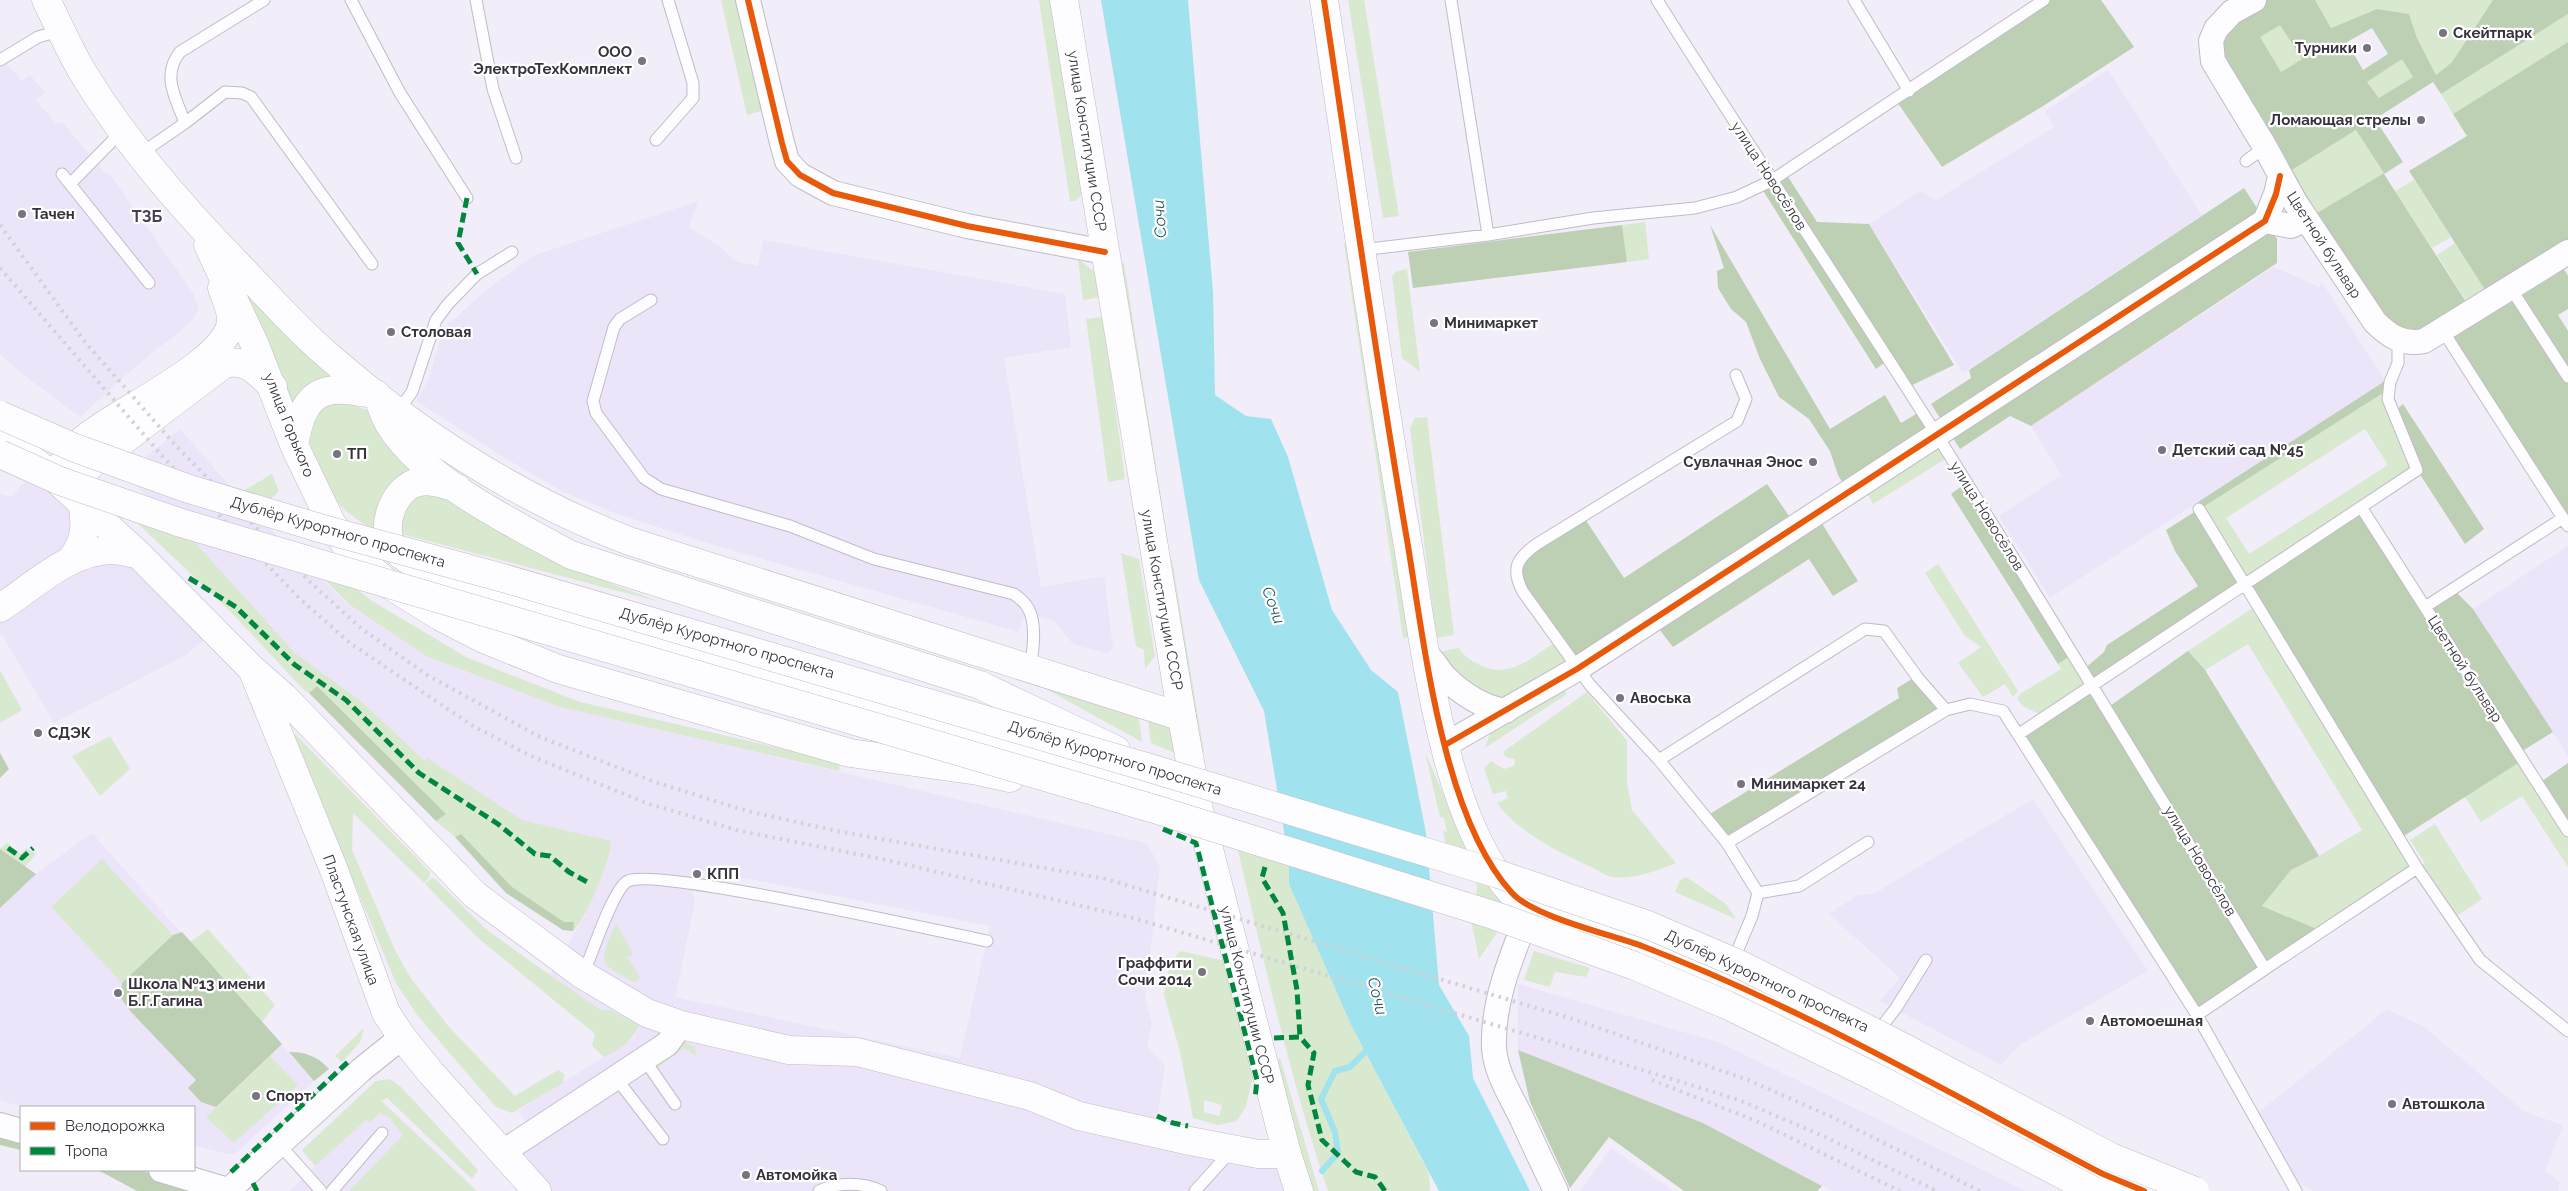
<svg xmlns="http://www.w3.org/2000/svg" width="2568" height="1191" font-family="Raleway,sans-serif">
	<rect width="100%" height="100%" fill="#f1edf9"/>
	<path fill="#ece5fa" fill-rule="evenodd" d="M0,56L22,81L30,75L45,92L36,100L56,124L62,122L105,173L110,174L193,293L199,310L190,323L135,367L80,417L21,373L0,354Z
		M2108,70L2202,215L1963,373L1869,224L1920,191L1936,200L2054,127L2045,111Z
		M698,201L689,227L719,246L737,262L758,266L763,240L1065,294L1071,347L1004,358L1041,587L1104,576L1113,648L1107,653L1074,645L1054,621L1025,613L1019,632L700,541L612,512L560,490L505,458L416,401L429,379L441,336L448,325L486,290L535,255Z
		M2274,267L2319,287L2322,282L2385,381L2050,598L1999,516L2061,475L2031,426Z
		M180,429L251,510L351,607L426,656L560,707L1146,843L1160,866L1145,999L1152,1024L1147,1046L1165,1066L1157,1119L1166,1127L1280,1147L1294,1191H552L520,1148L536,1135L518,1111L635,1037L639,1026L611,1010H601L550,975L586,914L521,824L425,761L361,701L295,653L192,539L124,474ZM692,868L990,926L960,1058L675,997L695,903L690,882Z
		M32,473L53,485L77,520L67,554L0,599V494L12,497Z
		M2568,546V756L2473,609Z
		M120,555L210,635L186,655L54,723L2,635L0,636V615L74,565Z
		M2033,799L2148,971L2018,1046L2001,1065L1880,1001L1900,978L1829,914L1856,896L1875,893Z
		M92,833L314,1081L234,1155L194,1146V1107H26L0,1101V850L36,874Z
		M1518,984L1718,1042L2026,1191H1832L1703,1123L1518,1050Z
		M2387,1009L2424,1027L2525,1112L2563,1125L2545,1171L2560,1182L2558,1191H2313L2287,1176L2254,1116Z
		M381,1100L477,1191H290Z
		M1611,1148L1674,1191H1580Z"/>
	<path fill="#d8e9cf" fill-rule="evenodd" d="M721,0H740L765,110L747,115Z
		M1039,0H1055L1083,192L1076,201H1070Z
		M1348,0H1364L1399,216L1383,218Z
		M2315,0H2493L2452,62L2436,75L2417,38L2409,14L2377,9L2331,28Z
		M2568,14V42L2453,114L2441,94Z
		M2280,24L2302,59L2281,72L2259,37Z
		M2402,58L2413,77L2379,98L2367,82Z
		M2357,130L2384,173L2317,213L2291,170Z
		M2414,180L2451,237L2432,248L2395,191Z
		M1645,222L1649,259L1627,262L1622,225Z
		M1353,242L1411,637L1403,638L1344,244Z
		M2455,243L2487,293L2469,306L2437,255Z
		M1078,259L1096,273L1100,297L1083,300Z
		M1120,262L1124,263L1168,542L1163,544Z
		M1407,269L1420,372L1402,358L1392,276L1397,271Z
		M239,282L334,378L312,387L292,403Z
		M1103,317L1125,479L1108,482L1086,319Z
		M2382,394L2388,399L2417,470L2244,585L2199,509ZM2365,429L2388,465L2249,554L2226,518Z
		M342,402L367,410L412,470L377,512L372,530C362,522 349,515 341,506C335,500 331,490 327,482C309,452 291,410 342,402Z
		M1427,417L1454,635L1436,638L1410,428L1415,418Z
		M1936,437L1950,456L1873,504L1862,483Z
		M272,474L279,491L259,511L237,495Z
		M425,484L545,554L602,580L660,602L394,532L388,506Z
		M131,517L192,539L295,653L361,701L425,761L427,758L522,820L611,841C611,859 586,920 573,931L563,930L506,893L455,837L436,821L445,814L317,686L309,693L304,690L229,610Z
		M1121,553L1139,559L1155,656L1145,669L1144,650L1136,646Z
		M1172,560L1204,752L1196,749L1166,561Z
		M1938,564L2018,691L2013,697L2005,684L1983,697L1958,663L1981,647L1965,636L1925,573Z
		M324,579L353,586L372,601L468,658L580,702L840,762L839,771L560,707L426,656L351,606Z
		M2257,605L2465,796L2523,760L2568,831V867L2522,796L2481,822L2465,797L2399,839L2417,868L2425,863L2410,840L2435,824L2482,899L2451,920L2417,868L2324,932L2262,906L2291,870L2319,856L2362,830L2248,644L2205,670L2188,651Z
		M1559,640L1577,669L1493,709L1434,653L1459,648C1463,655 1469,659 1476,663C1509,682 1531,657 1559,640Z
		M2073,654L2093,685L2046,717L2024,707L2017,699L2020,694L2061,669L2058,664Z
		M0,670L22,710L0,723Z
		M1021,675L1138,713L1142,742Z
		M1560,683L1567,694L1485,748L1491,731Z
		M1587,692L1627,741V783L1632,810L1676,863C1660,870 1631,880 1613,877C1606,876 1598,870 1591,867C1557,851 1520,834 1497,803L1508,798L1506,791L1493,794L1484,768L1491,761L1504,769L1514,766L1515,759L1506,757L1503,752Z
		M1147,712L1170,728L1175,753L1151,743Z
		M294,735H296L430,872L429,878L424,883L353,813L352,850L395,950L410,977L449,1027L515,1096L558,1070L564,1074L563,1083L512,1113L496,1107L417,1015L396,983L293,737Z
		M110,736L130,769L100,796L72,756Z
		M1425,752L1471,858L1506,909L1504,923L1479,959L1469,911L1476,900L1477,885L1465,867L1446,847L1443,831L1447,832L1444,818L1440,817Z
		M7,843L21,854L26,848L36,854L25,867L0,849Z
		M1237,846L1289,862V884L1352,1027L1429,1173L1430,1191H1328C1290,1078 1264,962 1237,846Z
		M102,859L173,935L122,983L51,907Z
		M1686,877L1726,904L1736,919L1675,892L1680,880Z
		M432,878L435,879L486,929L530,961L601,1010H611L639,1025C633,1041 619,1050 604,1057L592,1046L595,1034L478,938L425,884Z
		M616,923L633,954L627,957L640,977L636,983C596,963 599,963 616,923Z
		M208,929L275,1005L262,1022L190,942Z
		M1180,951L1225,961L1253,1077L1246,1106L1237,1121L1218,1125L1193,1118L1180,1052L1164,995L1170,963ZM1204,1100L1222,1105L1219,1116L1204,1112Z
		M1534,951L1590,968L1586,977L1555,972L1550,987L1524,980Z
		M364,1028L360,1042L342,1062L335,1056Z
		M684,1041L695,1048L696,1056L684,1048L655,1070L653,1064Z
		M270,1056L298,1085L234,1143L206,1117Z
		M1280,1058L1319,1191H1299L1267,1073Z
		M390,1079L401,1087L478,1170L472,1179L387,1098L381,1101L477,1191H349L403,1135L390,1118L380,1113L369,1123L366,1120L315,1166L302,1150L376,1081Z"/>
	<path fill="#bed0b3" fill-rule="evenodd" d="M2044,0H2101L2134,47L2043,106L1942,167L1895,99Z
		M2254,0H2315L2331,28L2377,9L2409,14L2417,38L2436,75L2452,62L2493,0H2568V14L2441,94L2433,82L2375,119L2403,162L2384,174L2468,305L2487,293L2409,171L2467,136L2453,114L2568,42V252L2511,288L2518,298L2564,269L2568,276V309L2558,315L2568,331V526L2443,331L2398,340L2213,61L2216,29ZM2280,25L2302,59L2281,72L2260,37ZM2372,28L2388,54L2363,70L2347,42ZM2402,59L2413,77L2379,98L2367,82ZM2356,130L2384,173L2317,213L2292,170Z
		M1785,172L1817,222L1869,224L1954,365L1906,388L1888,360L1876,369L1760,186Z
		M2244,188L2277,239V263L2031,426L2010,416L1960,449L1931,404L1971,378L1969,370Z
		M1622,225L1627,262L1413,288L1408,252Z
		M1710,225L1830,429L1885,395L1901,423L1921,411L1936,437L1848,492L1838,475L1830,451L1809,419L1779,397L1760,359L1746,322L1731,309L1718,288L1717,271L1724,268Z
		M2385,381L2388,390L2200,509L2244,584L2361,507L2425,607L2453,589L2473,609L2553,732L2519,753L2523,760L2399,839L2244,585L2093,685L2107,708L2188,651L2205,670L2319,856L2291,870L2262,906L2324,932L2197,1015L2019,734L2093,685L2083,670L2104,652L2107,645L2198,586L2175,551L2166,530L2199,509L2198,502Z
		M2403,404L2484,529L2465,544L2421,476L2393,413Z
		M1966,483L2073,654L2058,664L1951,494Z
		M1767,484L1796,526L1816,514L1858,581L1833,596L1809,559L1673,647L1652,620L1577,669L1517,580L1524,553L1583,516L1624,578Z
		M1917,676L1946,710L1727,843L1705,817L1899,698L1897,688Z
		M317,686L446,814L436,821L309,693Z
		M0,753L9,769L0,778Z
		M2568,763V831L2538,784Z
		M461,834L512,887L564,922H574L573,931L563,930L506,893L455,837Z
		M0,849L36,874L0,908Z
		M182,932L282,1044L216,1107L201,1102L188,1088L196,1080L131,1012L121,998L122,983L173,935Z
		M1518,1050L1703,1123L1822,1186L1817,1191H1684L1609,1137L1570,1188L1530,1102Z
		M289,1052C306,1052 317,1056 329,1069L314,1081Z
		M0,1132L21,1138V1150L0,1145Z
		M98,1170H140L193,1184L189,1191H137Z"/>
	<path fill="#a0e2ee" d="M1101,0H1188L1213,292L1215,395L1246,416L1271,419L1288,457L1332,610L1371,670L1398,692L1426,833L1439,985L1469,1036L1473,1078L1530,1191H1439L1352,1027L1289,884V862L1264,711L1199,580Z"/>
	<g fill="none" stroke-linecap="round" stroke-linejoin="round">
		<path stroke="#a0e2ee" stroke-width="6" d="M1322,1171L1338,1153L1335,1132L1321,1099L1335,1071L1350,1067L1365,1052"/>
		<defs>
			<path id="lane" d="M351,0L400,93L467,198
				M476,0L493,89L516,158
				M1451,0L1488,235
				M1657,0C1750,148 1847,293 1940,440C2050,615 2157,792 2265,969L2197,1015
				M1854,0L1909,91
				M0,60L38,37L62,30
				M185,123L225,92L242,93L251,97L372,264
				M656,140L693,98V83L668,0
				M140,154L185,123C176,98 161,76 180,52L264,0
				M2246,161L2265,147
				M62,174L149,283
				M71,183L122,131
				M1361,250L1488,235L1593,218L1695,208L1737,197L1771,181L2044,0
				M2510,287L2568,377
				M651,300L620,319L614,327L593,401L596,413L644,478L661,489L790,526L874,559L1014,594C1018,597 1023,601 1026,605C1038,620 1033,652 1030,669
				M2443,331L2568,526
				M398,411L412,392L436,320L448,304L477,274L512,252
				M2361,507L2568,831
				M2199,509L2417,868L2265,969
				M2425,607L2563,518
				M2019,734L2417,470L2388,399L2390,382L2398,363V340
				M1659,760L1865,629L1884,631L1918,678L1946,710L1970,704L2003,711L2197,1015L2296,1191
				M1727,843L1946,710
				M2417,868L2480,960L2568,1031
				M1758,893L1799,886L1868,842
				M1733,961L1752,916L1758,893L1727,843L1659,760L1590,685L1523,592C1511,569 1516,559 1537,544L1737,421L1746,399L1736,375
				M583,975C591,957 613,888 628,881C654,867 938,931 987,941
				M1876,1034L1896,1008L1926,960
				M644,1059L675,1104
				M616,1078L663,1139
				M279,1144L321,1191
				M332,1191L382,1133
				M819,1191C837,1182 863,1182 881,1191
				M1195,1191L1232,1150"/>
			<path id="street" d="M748,0L782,143L787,161L800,175L833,193L967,226L1105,252
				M2254,0L2232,12L2216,29L2211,41L2213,61L2265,147L2295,202L2375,322C2390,337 2403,345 2424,341L2568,252
				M2265,221L2291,226L2306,219
				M1426,654C1435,661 1438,670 1446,678C1462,694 1484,708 1506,711
				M1445,745L1577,669L2265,221L2276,194L2280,176
				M1530,909C1513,953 1492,1000 1494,1048C1496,1074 1511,1096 1522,1119C1533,1143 1544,1167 1556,1191
				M0,1125L21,1131
				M503,1152L667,1044L681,1025
				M161,1170L231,1191
				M230,1189L361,1070L402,1037"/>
			<path id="secondary" d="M1064,0L1182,717
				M1324,0C1351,180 1376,360 1407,540C1424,640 1442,817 1512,893C1534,917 1609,934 1642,946C1802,1007 1952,1095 2103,1174L2144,1191
				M0,434L49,473L138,554L252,669L334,870L386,1013L402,1037L431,1073L537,1191
				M57,480C60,469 64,459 72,450C102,416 225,367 231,322C232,311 226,299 222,288
				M72,559C78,550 83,541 84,530C87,504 73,494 88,467L224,364C247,358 258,373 273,387
				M0,608C34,586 69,551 111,550C120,550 129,553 138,554
				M252,669L284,697L475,895L583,975L647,1013L681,1025L789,1050L857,1052L1030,1096L1079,1116L1190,1141L1258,1154H1287"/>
			<path id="primary" d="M46,0C59,25 70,52 85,76C128,146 182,208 239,266C267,295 294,326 325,353C415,432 518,498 629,541L1182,717L1198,806L1287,1154L1299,1191
				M208,245L255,345L294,445L331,522L347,547L388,584L441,617L484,639L558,669L850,753L978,771L1010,778
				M380,403C383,411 386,420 391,427C427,482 514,524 571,555L980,685L1116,750
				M294,445C298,424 304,396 328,391C342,387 362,393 376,394
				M457,488C445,485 432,479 419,482C395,486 380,525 392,545C400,557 417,565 429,572L1198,806"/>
		</defs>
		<use href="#lane" stroke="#c0bcc6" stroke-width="13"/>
		<use href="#street" stroke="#c0bcc6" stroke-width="26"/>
		<use href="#secondary" stroke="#c0bcc6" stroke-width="29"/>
		<use href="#primary" stroke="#c0bcc6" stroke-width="29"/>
		<use href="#lane" stroke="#fdfcfe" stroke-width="11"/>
		<use href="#street" stroke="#fdfcfe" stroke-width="24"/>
		<use href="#secondary" stroke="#fdfcfe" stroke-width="28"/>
		<use href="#primary" stroke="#fdfcfe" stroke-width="28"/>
		<path stroke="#d2d1d4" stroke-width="4" stroke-dasharray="2.5 5" stroke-linecap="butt" d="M0,225L85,342L177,447L312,584L362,629L427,675L540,737L655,782L747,811L837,831L1106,879L1573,1019L1748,1080L1832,1117L1980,1191
			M0,268L164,458L300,599L350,643L473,726L531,756L646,803L740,831L882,859L1133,918L1559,1044L1739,1100L1823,1136L1937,1191
			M1652,1080L1754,1120L1900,1191"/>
		<defs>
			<path id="primary-bridge" d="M0,415L75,448L189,489L323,529L503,578L1153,769L1498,874L1648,925L1739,964L1895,1043L2111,1157L2195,1191
				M0,454L60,481L181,523L1158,810L1493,915L1635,966L1727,1005L1875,1077L2094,1191"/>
		</defs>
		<use href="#primary-bridge" stroke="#c0bcc6" stroke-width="29" stroke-linecap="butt"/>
		<use href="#primary-bridge" stroke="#fdfcfe" stroke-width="28"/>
		<path stroke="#00873e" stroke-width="5" stroke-dasharray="10 5" stroke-linecap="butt" d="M467,198L458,243L477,274
			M189,578L236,607L295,665L346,700L419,773L498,824L535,854L550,856L569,872L589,883
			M1163,829L1196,843L1257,1080L1255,1099
			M8,848L22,858L33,848
			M1265,867L1262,878L1283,913L1297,990L1300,1037
			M1274,1038L1300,1037L1314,1053L1308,1085L1322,1140L1356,1172L1375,1177L1385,1191
			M1157,1116L1173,1123L1188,1126
			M231,1172L351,1059
			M253,1183L257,1191"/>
		<defs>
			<path id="cycleway" d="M748,0L782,143L787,161L800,175L833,193L967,226L1105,252
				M1324,0C1351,180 1376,360 1407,540C1424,640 1442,817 1512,893C1534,917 1609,934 1642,946C1802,1007 1952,1095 2103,1174L2144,1191
				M1445,745L1577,669L2265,221L2276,194L2280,176"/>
		</defs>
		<use href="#cycleway" stroke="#fff" stroke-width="9"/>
		<use href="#cycleway" stroke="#e8590c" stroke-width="6"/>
	</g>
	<g fill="#77747f" stroke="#fff" stroke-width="2">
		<circle cx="2443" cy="33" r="5"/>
		<circle cx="2367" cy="48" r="5"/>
		<circle cx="642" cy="61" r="5"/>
		<circle cx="2421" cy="120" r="5"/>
		<circle cx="22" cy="214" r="5"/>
		<circle cx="1434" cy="323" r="5"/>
		<circle cx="391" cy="332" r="5"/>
		<circle cx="2162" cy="450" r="5"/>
		<circle cx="337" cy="454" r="5"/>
		<circle cx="1813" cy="462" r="5"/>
		<circle cx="1620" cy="698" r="5"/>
		<circle cx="38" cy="733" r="5"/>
		<circle cx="1741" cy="784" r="5"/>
		<circle cx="697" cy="874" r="5"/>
		<circle cx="1202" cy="972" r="5"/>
		<circle cx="118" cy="993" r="5"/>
		<circle cx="2090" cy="1021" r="5"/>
		<circle cx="256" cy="1096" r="5"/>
		<circle cx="2392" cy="1104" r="5"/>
		<circle cx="746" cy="1175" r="5"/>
	</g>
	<g text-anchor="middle" stroke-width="4.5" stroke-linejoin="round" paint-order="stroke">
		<g font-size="15" font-weight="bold" fill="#36333d" stroke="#fff" text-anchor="start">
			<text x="2453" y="38">Скейтпарк</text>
			<text x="2357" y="53" text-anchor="end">Турники</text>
			<text x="632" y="57" text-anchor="end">ООО<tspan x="632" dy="17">ЭлектроТехКомплект</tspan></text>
			<text x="2411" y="125" text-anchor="end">Ломающая стрелы</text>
			<text x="32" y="219">Тачен</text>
			<text x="1444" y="328">Минимаркет</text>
			<text x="401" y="337">Столовая</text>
			<text x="2172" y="455">Детский сад №45</text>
			<text x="347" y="459">ТП</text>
			<text x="1803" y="467" text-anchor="end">Сувлачная Энос</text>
			<text x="1630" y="703">Авоська</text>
			<text x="48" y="738">СДЭК</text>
			<text x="1751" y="789">Минимаркет 24</text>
			<text x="707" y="879">КПП</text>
			<text x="1192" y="968" text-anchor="end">Граффити<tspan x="1192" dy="17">Сочи 2014</tspan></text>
			<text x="128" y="989">Школа №13 имени<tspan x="128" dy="17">Б.Г.Гагина</tspan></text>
			<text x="2100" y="1026">Автомоешная</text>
			<text x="266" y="1101">Спорт</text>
			<text x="2402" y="1109">Автошкола</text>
			<text x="756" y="1180">Автомойка</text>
		</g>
		<g font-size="15" fill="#36333d" stroke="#fff">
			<text transform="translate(1087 141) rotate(81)" y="5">улица Конституции СССР</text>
			<text transform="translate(1769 176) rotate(57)" y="5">улица Новосёлов</text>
			<text transform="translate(2324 245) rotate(57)" y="5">Цветной бульвар</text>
			<text transform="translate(289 425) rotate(68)" y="5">улица Горького</text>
			<text transform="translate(1987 516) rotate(58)" y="5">улица Новосёлов</text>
			<text transform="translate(338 532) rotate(16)" y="5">Дублёр Курортного проспекта</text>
			<text transform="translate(1162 600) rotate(80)" y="5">улица Конституции СССР</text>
			<text transform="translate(727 643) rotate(16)" y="5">Дублёр Курортного проспекта</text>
			<text transform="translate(2465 669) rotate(57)" y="5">Цветной бульвар</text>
			<text transform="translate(1115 758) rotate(17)" y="5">Дублёр Курортного проспекта</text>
			<text transform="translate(2200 861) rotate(59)" y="5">улица Новосёлов</text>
			<text transform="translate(351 920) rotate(70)" y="5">Пластунская улица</text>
			<text transform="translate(1767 981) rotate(25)" y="5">Дублёр Курортного проспекта</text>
			<text transform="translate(1247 995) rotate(76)" y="5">улица Конституции СССР</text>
		</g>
		<g font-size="16" font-weight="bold" fill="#453e54" stroke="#fff">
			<text x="147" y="222">ТЗБ</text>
		</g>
		<g font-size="16" font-style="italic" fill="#2b575c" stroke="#fff">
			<text transform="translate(1159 219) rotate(-94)" y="6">Сочи</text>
			<text transform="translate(1274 605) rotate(70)" y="6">Сочи</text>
			<text transform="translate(1378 996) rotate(76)" y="6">Сочи</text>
		</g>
	</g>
	<rect x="20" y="1106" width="175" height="65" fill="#ffffff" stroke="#afadb1"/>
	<rect x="30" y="1122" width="25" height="8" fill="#e8590c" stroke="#afadb1"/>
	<text x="65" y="1131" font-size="15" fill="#36333d">Велодорожка</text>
	<rect x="30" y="1147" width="25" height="8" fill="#00873e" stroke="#afadb1"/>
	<text x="65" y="1156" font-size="15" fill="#36333d">Тропа</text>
</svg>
